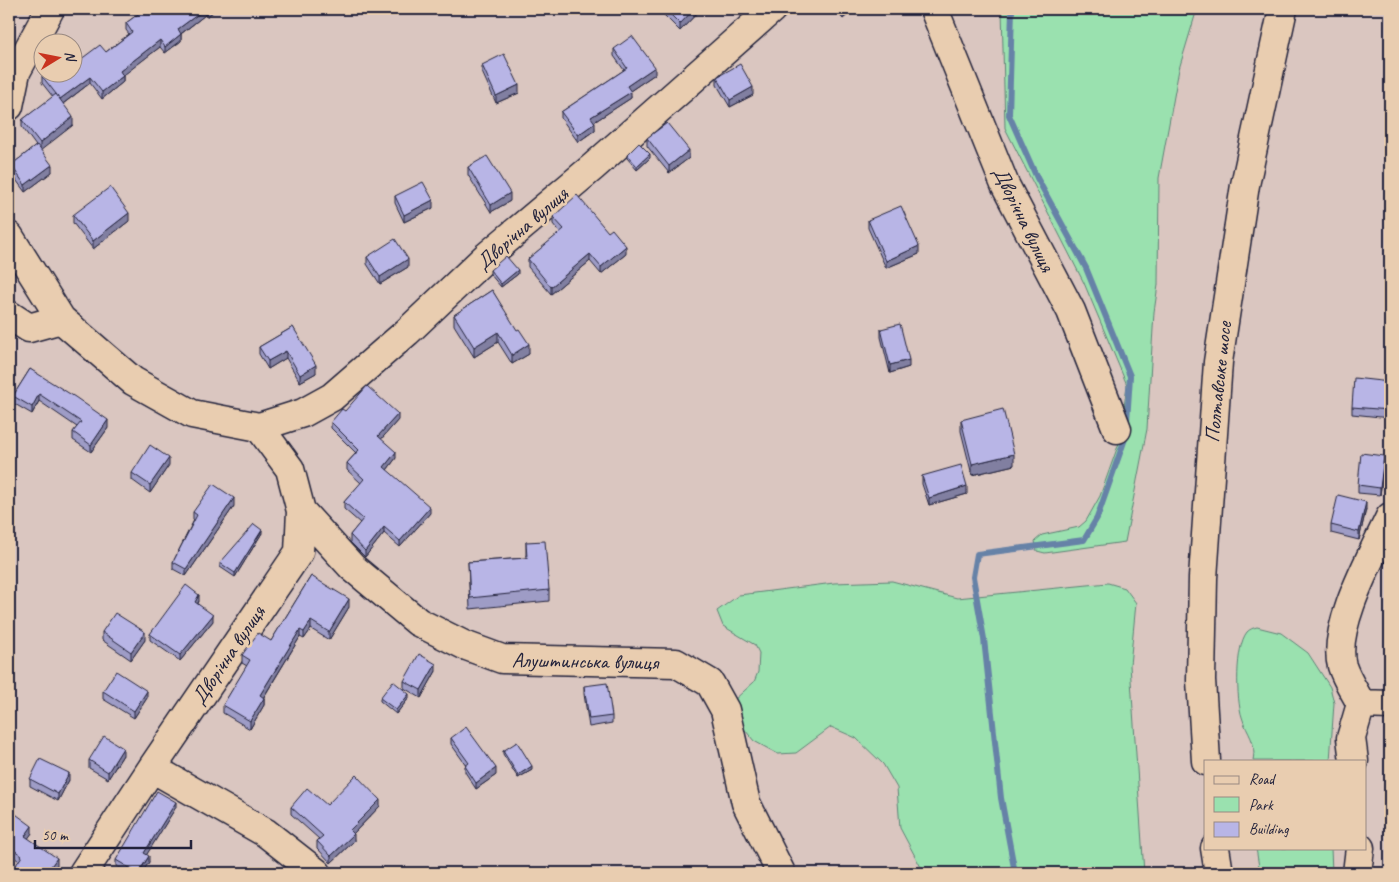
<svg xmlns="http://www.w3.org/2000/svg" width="1399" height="882" font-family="Caveat,sans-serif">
	<rect width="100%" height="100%" fill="#dac6c0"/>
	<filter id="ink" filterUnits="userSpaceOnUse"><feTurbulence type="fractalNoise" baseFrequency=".02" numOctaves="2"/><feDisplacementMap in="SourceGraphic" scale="10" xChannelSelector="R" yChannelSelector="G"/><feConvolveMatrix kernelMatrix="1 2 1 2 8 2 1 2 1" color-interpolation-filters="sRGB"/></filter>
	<g filter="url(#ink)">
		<path fill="#9ae1af" stroke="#5e8275" d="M1002,9H1197L1179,69L1159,178L1158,285L1154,312L1147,429L1125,542L1045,553L1037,551L1035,541L1042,535L1079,527L1086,521L1100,496L1119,443L1127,385L1084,283L1005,128Z
			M892,581L957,598L1108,583L1125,588L1136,603L1130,665L1144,873H924L900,828L897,788L883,764L856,738L831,727L796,753L778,754L754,741L737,720L733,701L754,682L758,672L759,653L755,645L723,626L717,611L739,595L834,583Z
			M1257,627L1281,633L1308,653L1330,687L1334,703L1330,761H1253C1257,740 1247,735 1242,717C1236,699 1235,647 1247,632C1250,629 1253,628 1257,627Z
			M1256,848H1331L1332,873H1260Z"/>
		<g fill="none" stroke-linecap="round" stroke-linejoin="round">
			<path stroke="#6682a7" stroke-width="6" d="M1012,9L1009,115L1037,178L1086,268L1130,376L1126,436L1097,518L1084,540L977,554L973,577L984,639L1001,798L1015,873"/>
			<defs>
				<path id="minor" d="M934,9L1005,185L1071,311L1117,429
					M9,106L16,72L50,9
					M9,236L61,319L133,381L192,414L259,427L303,413L332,397L407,332L487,256L593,167L772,9
					M9,315L29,328L61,319
					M301,511L352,567L418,622L464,645L502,659L676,663L710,683L725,710L746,803L781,873
					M1361,704L1390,705
					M1354,761L1351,738L1361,704C1355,692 1346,679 1342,666C1331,627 1374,552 1390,517
					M152,768L266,833L317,873
					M83,873L152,768L299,552L301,511L290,469L259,427
					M1357,873L1360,848"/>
				<path id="major" d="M1206,761L1201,680L1203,578L1218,362L1245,185L1283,9
					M1215,848L1219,873"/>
			</defs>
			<use href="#minor" stroke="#22223b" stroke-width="31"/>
			<use href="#major" stroke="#22223b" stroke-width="31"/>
			<use href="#minor" stroke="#e9cdb0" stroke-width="28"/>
			<use href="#major" stroke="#e9cdb0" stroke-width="28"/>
		</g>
		<path fill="#9e9cc6" stroke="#22223b" d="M145,9H217L206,17L205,15L181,34V41L165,53L160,47L123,75V82L102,99L90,83L63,104L73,125L40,150L52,172L25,192L11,173V165L36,146L22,127V120L53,97L42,83V76L72,72L106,52L129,34L126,30V23Z
			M658,9H700V10L680,31Z
			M834,9H854L843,19Z
			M614,49L655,74L630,91L631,98L594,122L595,130L578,142L561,118V112L624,70L614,56Z
			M482,65L519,93L496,103L482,72Z
			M717,77L753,95L730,107L717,85Z
			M647,138L689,158L669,173L647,146Z
			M627,155L650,158L637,170L627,158Z
			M468,167L510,201L491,212L468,175Z
			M395,196L433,208L404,222L395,203Z
			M73,215L129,221L93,249L73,223Z
			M553,217L626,254L601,274L590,261L551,294L528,267V259L560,233L553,224Z
			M868,220L919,254L886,268L868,228Z
			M367,257L408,267L380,284L367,264Z
			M490,270L518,274L501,287L490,274Z
			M492,290L529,354L512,364L498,342L474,357L454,325V315Z
			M293,327L316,373L300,382L286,358L268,369L259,354V347Z
			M881,329L909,367L890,373L881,337Z
			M30,369L108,428L91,452L73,440V432L77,427L39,401L32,414L13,403V396Z
			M1390,382V418L1352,414V407Z
			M345,411L398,420L381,439L396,458L387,470L430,513L400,547L384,533L365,557L350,542V535L360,523L344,509V502L361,483L347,470V463L356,453L331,428V422Z
			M961,420L1014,465L972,475L961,431Z
			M1384,463L1380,495L1358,493V485Z
			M169,465L150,493L132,480V473Z
			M922,476L967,494L929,505L922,484Z
			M234,506L186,576L173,569V562L194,520H193V512Z
			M1366,509L1359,540L1331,533V525Z
			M262,533L235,577L220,567V563Z
			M526,542L549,590V601L470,609L468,562L526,558Z
			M311,576L349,607L329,640L311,629L304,639L300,637L264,697V705L250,729L223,713V705L247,666L242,663V655L271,641Z
			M199,601L198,604L213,621L180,661L150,640V634Z
			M102,632L145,640L131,660L102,640Z
			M436,671L421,698L404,688V681Z
			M584,686L612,716V723L589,727L584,694Z
			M103,691L147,698L134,718L103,699Z
			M380,698H409L396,714L380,701Z
			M451,738L496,775L476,789L465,772V766L466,765L451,744Z
			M503,751L532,770L518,778L503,754Z
			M123,755L108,779L89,768V760Z
			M30,779L69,780L58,801L30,786Z
			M327,805L380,806L353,834L354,841L331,863L317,848V841L319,839L291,814V807Z
			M176,807L146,855L149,862L142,873H129L116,866V860Z
			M9,818L32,833L28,838L57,865L51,873H12V871L19,861L9,853Z"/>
		<path fill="#817fa1" stroke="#22223b" d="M205,9V15L178,36V29Z
			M208,9H217L206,17V10Z
			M694,9H700V10L680,31V24Z
			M850,9H854L843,19V15Z
			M181,34V41L165,53V47Z
			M160,40V47L120,78V71Z
			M655,67V74L627,93V86Z
			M123,76V82L102,99V92Z
			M90,77V83L60,106V99Z
			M519,85V93L496,103V96Z
			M753,87V95L730,107V100Z
			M631,92V98L591,124V117Z
			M73,117V125L40,151V143Z
			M595,123V130L578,142V135Z
			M689,150V158L669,173V166Z
			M650,154V158L637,170V166Z
			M52,165V172L25,192V185Z
			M510,193V201L491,212V205Z
			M433,200V208L404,222V215Z
			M129,213V221L93,249V241Z
			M626,246V254L601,274V267Z
			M919,246V254L886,268V261Z
			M590,254V261L551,294V287Z
			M408,259V267L380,284V277Z
			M518,270V274L501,287V284Z
			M498,332V342L474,357V347Z
			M529,344V354L512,364V355Z
			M286,351V358L268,369V361Z
			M909,360V367L890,373V365Z
			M316,365V373L300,382V375Z
			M39,394V401L32,414V407Z
			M398,414V420L378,443V436Z
			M108,420V428L91,452V445Z
			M396,452V458L384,474V467Z
			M1014,454V465L972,475V464Z
			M1384,456V463L1380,495V488Z
			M169,458V465L150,493V485Z
			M967,486V494L929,505V498Z
			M234,498V506L186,576V569Z
			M1366,502V509L1359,540V532Z
			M430,507V513L400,547V541Z
			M384,527V533L365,557V551Z
			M262,530V533L235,577V573Z
			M199,595V601L195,608V602Z
			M349,599V607L329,640V632Z
			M213,615V621L180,661V655Z
			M311,621V629L304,639V632Z
			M300,630V637L260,703V695Z
			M145,632V640L131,660V652Z
			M436,664V671L421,698V690Z
			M147,691V698L134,718V711Z
			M409,694V698L396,714V710Z
			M264,698V705L250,729V721Z
			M123,748V755L108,779V772Z
			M532,766V770L518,778V775Z
			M496,768V775L476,789V783Z
			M69,773V780L58,801V794Z
			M380,800V806L350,837V830Z
			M176,802V807L144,859V853Z
			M32,826V833L25,843V836Z
			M354,834V841L331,863V856Z
			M149,856V862L142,873H139Z
			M57,858V865L51,873H46Z"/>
		<path fill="#b8b5e6" stroke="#22223b" d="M145,9H205L178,29L181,34L165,47L160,40L120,71L123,76L102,92L90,77L60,99L42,76L47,72H72V66L100,45L106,52L132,32L126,23Z
			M665,9H694L680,24Z
			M837,9H850L843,15Z
			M632,36L655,67L627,86L631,92L591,117L595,123L578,135L561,112L627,68L614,49Z
			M504,54L519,85L496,96L482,65Z
			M740,64L753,87L730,100L717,77Z
			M56,94L73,117L40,143L22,120Z
			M667,123L689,150L669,166L647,138Z
			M639,143L650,154L637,166L627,155Z
			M37,145L52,165L25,185L11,165Z
			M487,156L510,193L491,205L468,167Z
			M423,182L433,200L404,215L395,196Z
			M110,187L129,213L93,241L73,215Z
			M577,195L608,232L612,229L626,246L601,267L590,254L551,287L528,259L564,229L553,217Z
			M901,206L919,246L886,261L868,220Z
			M395,239L408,259L380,277L367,257Z
			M506,256L518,270L501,284L490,270Z
			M492,290L517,330L519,329L529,344L512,355L498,332L474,347L454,315Z
			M900,324L909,360L890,365L881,329Z
			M293,327L316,365L300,375L286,351L268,361L259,347Z
			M30,369L75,397L108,420L91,445L73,432L81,422L39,394L32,407L13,396Z
			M1354,378L1390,382V410L1352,407Z
			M367,386L398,414L378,436L396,452L384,467L430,507L400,541L384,527L365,551L350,535L363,519L344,502L364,479L347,463L359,450L331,422L342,409L345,411Z
			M1003,409L1014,454L972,464L961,420Z
			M150,445L169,458L150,485L132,473Z
			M1361,453L1384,456L1380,488L1358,485Z
			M961,465L967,486L929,498L922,476Z
			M213,484L234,498L186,569L173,562L197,515L193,512Z
			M1338,495L1366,502L1359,532L1331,525Z
			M254,524L262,530L235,573L220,563Z
			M545,541L549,590L470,598L468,562L527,558L526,542Z
			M311,576L349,599L329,632L311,621L304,632L300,630L260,695L264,698L250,721L223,705L250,660L242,655L258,633L271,641Z
			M186,585L199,595L195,602L213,615L180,655L150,634Z
			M115,613L145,632L131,652L102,632Z
			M419,654L436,664L421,690L404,681Z
			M116,671L147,691L134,711L103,691Z
			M393,681L409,694L396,710L380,698Z
			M607,683L612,716L589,719L584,686Z
			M466,727L496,768L476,783L465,766L469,763L451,738Z
			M104,736L123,748L108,772L89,760Z
			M517,742L532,766L518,775L503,751Z
			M40,759L69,773L58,794L30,779Z
			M356,775L380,800L350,830L354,834L331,856L317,841L323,836L291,807L307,788L327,805Z
			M157,791L176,802L144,853L149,856L138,873L116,860Z
			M13,812L32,826L25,836L57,858L46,873H15L12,871L22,856L9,846V818Z"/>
	</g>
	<g text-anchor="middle" stroke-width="5" stroke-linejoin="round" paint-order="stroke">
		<g font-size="21" fill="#22223b" stroke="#e9cdb0">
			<text transform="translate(1024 219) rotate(64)" y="7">Дворічна вулиця</text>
			<text transform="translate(522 228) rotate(-41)" y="7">Дворічна вулиця</text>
			<text transform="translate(1218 382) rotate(-84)" y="7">Полтавське шосе</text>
			<text transform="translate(228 655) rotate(-56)" y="7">Дворічна вулиця</text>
			<text transform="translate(585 661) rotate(1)" y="7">Алуштинська вулиця</text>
		</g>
	</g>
	<rect width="1399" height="882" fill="none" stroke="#e9cdb0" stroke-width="30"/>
	<rect x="15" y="15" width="1369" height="852" fill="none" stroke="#22223b" stroke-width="2" filter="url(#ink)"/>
	<rect x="1204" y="760" width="162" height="90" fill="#e9cdb0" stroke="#998981"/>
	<rect x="1214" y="776" width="25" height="8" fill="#e9cdb0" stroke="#998981"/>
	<text x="1249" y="784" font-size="15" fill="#22223b">Road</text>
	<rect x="1214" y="797" width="25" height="15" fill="#9ae1af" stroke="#998981"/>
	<text x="1249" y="810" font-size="15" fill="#22223b">Park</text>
	<rect x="1214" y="822" width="25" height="15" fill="#b8b5e6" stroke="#998981"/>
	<text x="1249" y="834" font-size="15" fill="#22223b">Building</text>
	<g transform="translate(58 58) rotate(80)"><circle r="24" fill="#e9cdb0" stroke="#998981"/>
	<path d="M0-4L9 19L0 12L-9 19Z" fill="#c8321e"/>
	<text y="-8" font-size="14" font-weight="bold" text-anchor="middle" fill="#22223b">N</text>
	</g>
	<path d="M35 840v8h156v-8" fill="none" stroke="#22223b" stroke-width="2.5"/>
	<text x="42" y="840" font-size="15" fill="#22223b" stroke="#e9cdb0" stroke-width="4" paint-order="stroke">50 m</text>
</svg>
